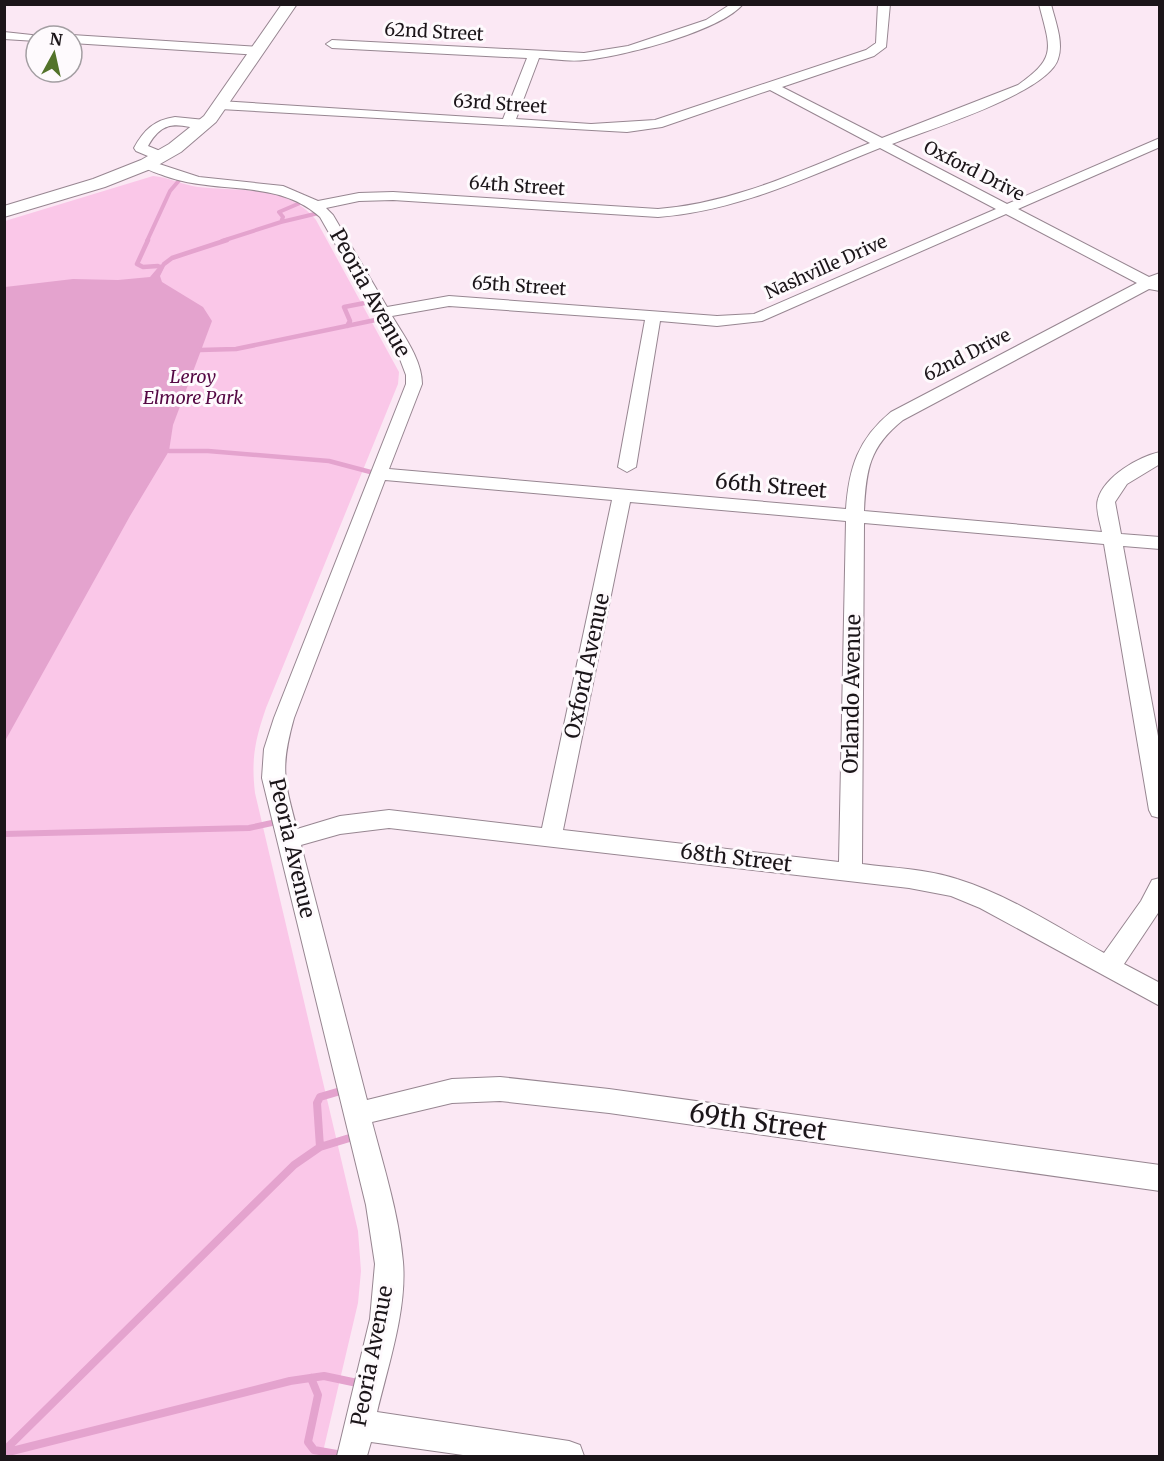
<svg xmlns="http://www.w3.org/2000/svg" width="1164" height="1461" font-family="Merriweather,serif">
	<rect width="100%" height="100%" fill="#fbe8f4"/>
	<path fill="#fac7e8" d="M153,176C168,177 183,185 198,187C240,192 287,184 316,220L399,372L398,384L266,708C255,740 251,759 255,793L358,1231L361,1271L358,1303L322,1456H5V221Z"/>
	<path fill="#e4a3ce" d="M161,264L165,266L160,276L162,282L203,307L212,321L173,425L169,451L130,516L5,741V287L73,279L118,280L150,277Z"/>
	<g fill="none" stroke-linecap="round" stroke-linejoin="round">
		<path stroke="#e4a3ce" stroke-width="4" d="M281,222L283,217L279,212L307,200
			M147,241L170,191L182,177
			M222,241L281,222L323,212"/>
		<path stroke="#e4a3ce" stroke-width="4.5" d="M148,240L137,264L143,267L158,266
			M164,264L172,258L227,240
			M347,326L350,321L344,307L375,301
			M200,350L236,349L385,318
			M169,451H208L329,461L378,474"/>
		<path stroke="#e4a3ce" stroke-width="6" d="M4,834L249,828L281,821"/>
		<path stroke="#e4a3ce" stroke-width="8" d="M320,1147L317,1103L320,1097L344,1090
			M311,1378L318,1395L308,1442L314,1450L348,1456
			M4,1451L294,1165L320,1147L356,1136
			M4,1453L290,1381L324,1376L362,1384"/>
		<defs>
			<path id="minor" d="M731,4H743C721,31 621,57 585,60C570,62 554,59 539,58L516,119L591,124L655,120L866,50L876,43L878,4H890L886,47L874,56L782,87L882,138L1018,85C1058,57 1050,48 1039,4H1051C1055,21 1064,42 1058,59C1048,93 927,130 892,144L1007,204L1160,138V147L1018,209L1149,277L1160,273V291L1149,289L903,420C869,447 866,470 864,511L1102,532C1100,522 1095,508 1098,499C1105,476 1138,457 1160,452V464L1127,484L1115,502L1121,534L1160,537V549L1123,546L1160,747V818L1152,816L1149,810L1104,544L864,523L862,864C893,868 927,869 957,879C1009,895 1057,927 1104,953L1141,901L1152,880L1160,878V910L1124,964L1160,983V1006L980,908L951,896L909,888L389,828L340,834L301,845L367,1100L452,1079L500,1077L609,1089L1160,1165V1191L609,1113L500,1101L452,1103L372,1122C384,1168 399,1215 403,1262C407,1310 388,1366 377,1412L569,1441L580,1445L584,1456H470L371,1442L367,1456H337L370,1319L375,1264L366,1205L262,778L264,749L274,718L406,384V375L398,354L320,217C277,178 217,195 165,176C157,173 146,170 140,164L147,160L199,177L283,186L318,201L359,193L393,192L658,209C735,203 799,171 870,143L770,90L662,127L627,132L220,109L214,105L220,101L503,119L527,58L332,48L326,44L332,40L584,53L628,46L706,20ZM880,148L996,209L754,314L717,316L449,296L387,307L333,215L326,208L359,201L393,200L658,217C738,211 807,177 880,148ZM1006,214L1137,283L891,412C858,439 849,468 846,509L389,469L422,384C422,360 404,336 392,316L449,306L645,320L618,467L627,472L636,467L660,321L717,326L762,321ZM385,480L612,500L542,828L389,810L340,816L297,829C284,780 280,768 294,718ZM630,502L846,521L839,862L563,830Z
				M4,32L41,36H36V41L4,39Z
				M72,35L258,47L264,51L258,55L72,43L70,36Z
				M175,117L205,120L211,124C195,139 170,106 148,146L165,153V159H155L136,151L134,148C144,130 154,120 175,117Z"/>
			<path id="major" d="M282,4H297L216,122L181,152L153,168L105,187L4,217V206L93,179L141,160L169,144L204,116Z"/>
		</defs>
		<use href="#minor" stroke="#978691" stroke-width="2"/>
		<use href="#major" stroke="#978691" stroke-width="2"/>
		<use href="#minor" fill="#fff" fill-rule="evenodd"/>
		<use href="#major" fill="#fff" fill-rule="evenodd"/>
	</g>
	<g text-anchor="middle" stroke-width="6" stroke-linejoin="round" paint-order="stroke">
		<g font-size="18" fill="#1b1519" stroke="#fefafd">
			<text transform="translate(434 32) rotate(3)" y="6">62nd Street</text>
			<text transform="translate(500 104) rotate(4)" y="6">63rd Street</text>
			<text transform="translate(974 171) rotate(27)" y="6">Oxford Drive</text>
			<text transform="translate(517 186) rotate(4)" y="6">64th Street</text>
			<text transform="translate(826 267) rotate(-24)" y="6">Nashville Drive</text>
			<text transform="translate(519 286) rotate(4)" y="6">65th Street</text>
			<text transform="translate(967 355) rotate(-27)" y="6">62nd Drive</text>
		</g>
		<g font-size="18" font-style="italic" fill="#550844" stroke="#fefafd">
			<text x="193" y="383">Leroy<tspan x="193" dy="21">Elmore Park</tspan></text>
		</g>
		<g font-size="21" fill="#1b1519" stroke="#fefafd">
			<text transform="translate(370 293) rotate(61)" y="7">Peoria Avenue</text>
			<text transform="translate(771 486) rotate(5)" y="7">66th Street</text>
			<text transform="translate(587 666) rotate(-78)" y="7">Oxford Avenue</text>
			<text transform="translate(852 694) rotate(-89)" y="7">Orlando Avenue</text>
			<text transform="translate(292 848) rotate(77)" y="7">Peoria Avenue</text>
			<text transform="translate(736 858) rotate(7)" y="7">68th Street</text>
			<text transform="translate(372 1356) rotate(-79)" y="7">Peoria Avenue</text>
		</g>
		<g font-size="26" fill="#1b1519" stroke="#fefafd">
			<text transform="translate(758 1122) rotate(8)" y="9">69th Street</text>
		</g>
	</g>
	<rect width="1164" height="1461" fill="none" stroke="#1b1519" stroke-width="12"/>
	<g transform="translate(54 54) rotate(8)"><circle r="28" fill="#fefafd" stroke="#a39ea2" stroke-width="1.5"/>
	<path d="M0-4.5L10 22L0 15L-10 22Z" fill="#53732a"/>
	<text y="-9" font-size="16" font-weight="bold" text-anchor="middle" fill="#1b1519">N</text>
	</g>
</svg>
